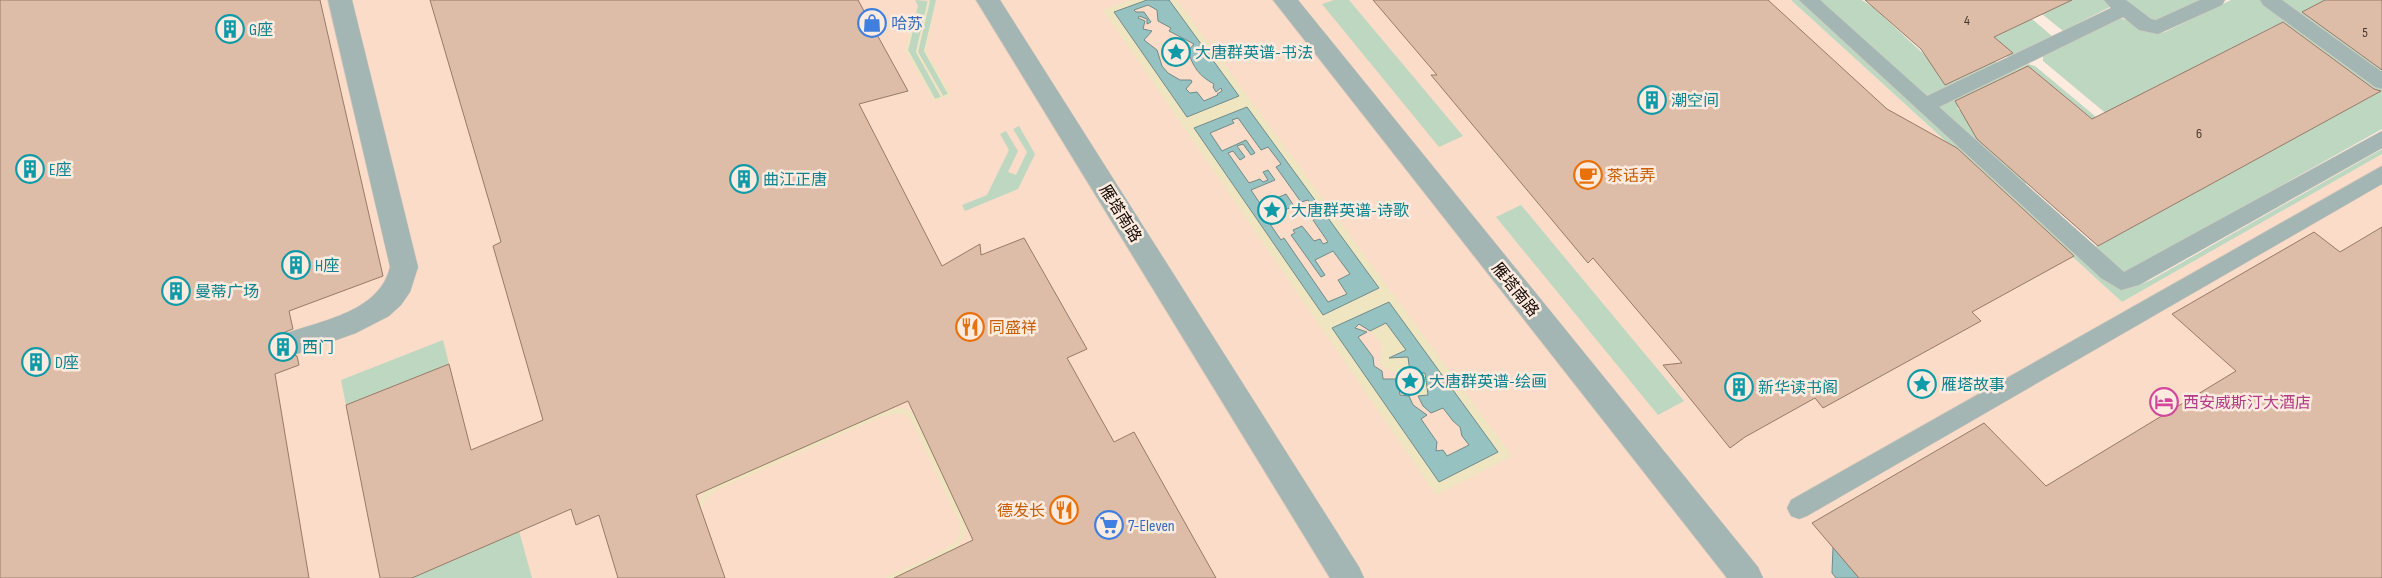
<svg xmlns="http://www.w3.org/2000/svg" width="2382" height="578" font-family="'Sofia Sans Condensed','Noto Sans SC',sans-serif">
	<rect width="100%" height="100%" fill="#fdebdf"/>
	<path fill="#fadcc8" d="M0,0H1791L2122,302L2382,154V578H0Z"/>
	<path fill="#bdd7c1" d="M915,0L928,1L916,52L941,97L935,99L908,50L915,22L917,21L915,19L918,6Z
		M929,0H936L924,51L948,94L943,96L918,52Z
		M1334,0H1349L1463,136L1439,147L1322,4Z
		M1791,0H1802L2123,286L2134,287L2151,280L2382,149V154L2122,302Z
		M1813,0H1862L1874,8L1928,58L1977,45L1997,63L1926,96Z
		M2053,0H2105L2110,7L2063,31L2042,14Z
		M2121,0H2201L2154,22Z
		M2231,0H2261L2382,88V129L2123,274L1937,107L2028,64L2035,66L2107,126H2099L2034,71L1957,108L2022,166L2050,171L2025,184L2095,247L2368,97L2272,27L2201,64L2115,121L2043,61V56L2121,18L2158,33L2165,32Z
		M2277,0H2325L2382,56V76Z
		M2032,19L2052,36L2008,57L1988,40Z
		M1019,126L1035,154L1018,189L965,211L962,205L987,195L1009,150L1000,134L1006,131L1018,151L1008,172L1016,175L1027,152L1013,129Z
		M1521,205L1684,401L1658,415L1496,217Z
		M443,340L449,364L346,405L341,380Z
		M519,531L532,578H412Z"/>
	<path fill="#efe5c0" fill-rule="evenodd" d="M928,0L930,1L918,52L943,96L948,94L924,51L937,0L926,51L951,95L934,101L905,50L912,23L915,22L908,50L935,99L941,97L916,52Z
		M1131,0H1147L1114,13L1187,117L1239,96L1169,0H1177L1512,456L1436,495L1103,10ZM1246,107L1379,289L1323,314L1194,128ZM1389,302L1498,451L1439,482L1333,328Z
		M1386,323L1406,350L1391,357H1408L1425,373L1428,395L1418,396C1419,368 1396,378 1380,364L1382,344L1370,331Z
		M900,408L909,410L916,418L966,527L964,537L955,549L894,578H884C901,570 943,554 955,542C960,537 961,531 960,524L911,419L901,413L883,416L721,488C711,494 701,499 702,513L698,504L704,493L711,488L889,409Z"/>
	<path fill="#97c2c2" stroke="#708b89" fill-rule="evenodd" d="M1147,0H1169L1239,96L1187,117L1114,12ZM1148,5L1157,10L1158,21L1171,28L1169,31L1194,44L1188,51C1193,67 1199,76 1214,84L1213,87L1216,92L1221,88L1222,91L1217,94L1218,95L1204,101L1197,92L1190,93L1186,89L1192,82L1191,80H1180L1168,73L1162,66L1157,50L1144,40L1152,31L1143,29L1145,21L1138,18L1139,16L1147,19V24L1151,22L1144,12H1136L1134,10Z
		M1247,107L1379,288L1323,315L1194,128ZM1238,118L1261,150L1268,147L1281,164L1276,167L1301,202L1308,200L1320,217L1313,220L1328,242L1323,244L1320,239L1314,241L1302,226L1293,230L1295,233L1291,235L1321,277L1325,275L1315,260L1333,251L1350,274L1338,280L1347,294L1328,302L1284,238L1281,240L1270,224L1272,222L1263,209L1275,204L1280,212L1294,206L1286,194L1261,205L1251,190L1275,180L1268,170L1263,172L1268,180L1263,182L1260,179L1249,183L1228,153L1233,151L1240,160L1245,157L1237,146L1243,144L1251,155L1255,153L1246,140L1222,151L1210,133L1234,123L1232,120Z
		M1389,302L1498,452L1439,482L1332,328ZM1386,323L1406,350L1389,358L1408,357L1410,373H1425L1428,395L1418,396L1423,406L1431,413L1443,408L1453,421L1460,427L1462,436L1469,445L1447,456L1443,450L1436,451L1437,442L1421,419L1427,415L1413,405L1409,396L1400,395L1398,379H1383L1382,371L1374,366L1373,357L1358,337L1367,332L1355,328L1359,324L1370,331Z
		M1833,547L1859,578H1836L1832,573Z"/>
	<path fill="#ddbda8" stroke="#967a68" d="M0,0H320L383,276L289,311L293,329L285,332L281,341L285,352L297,356L299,365L275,374L309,578H0Z
		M430,0H858L908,91L859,104L942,266L980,244L981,255L1024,238L1087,349L1067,358L1114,442L1134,432L1216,578H894L973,540L908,401L696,495L725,578H618L599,515L576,525L571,509L412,578H380L346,405L449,364L471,450L543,420L493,246L501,242Z
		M1373,0H1768L1887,109L1957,148L2074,256L1972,312L1981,321L1823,408L1815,398L1745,437L1730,448L1663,365L1682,363L1593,258L1588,263L1431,75H1437Z
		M1865,0H2072L1994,37L2013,53L1945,85L1921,49Z
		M2325,0H2382V70L2302,12Z
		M2283,22L2374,89L2381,91L2098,246L1977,139L1955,101L2028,66L2092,119Z
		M2382,227V578H1859L1812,523L1984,423L2046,486L2236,371L2172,314L2314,232L2340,252Z"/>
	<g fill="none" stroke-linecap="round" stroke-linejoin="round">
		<defs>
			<path id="service" d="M1799,0H1820L1927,96L2111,8L2104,0H2126L2151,19L2156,20L2200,0H2225L2222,5L2158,34L2139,30L2123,17L1939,107L2124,272L2382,131V148L2139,285L2121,290L2101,278Z
				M2260,0H2282L2382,72V89L2375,87L2263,5Z
				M2382,166V184L1807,516L1799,519L1791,516L1787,508L1791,500Z"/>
			<path id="minor" d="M328,0H352L418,267L410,292L401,305L389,316L356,333L297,354L287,351L283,342L287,333C324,320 380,311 390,267Z
				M976,0H1000L1359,567L1364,578H1330Z
				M1273,0H1298L1758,567L1763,578H1727Z"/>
		</defs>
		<use href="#service" stroke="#d8c7bc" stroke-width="1"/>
		<use href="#minor" stroke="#d8c7bc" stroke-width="1"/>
		<use href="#service" fill="#a3b6b3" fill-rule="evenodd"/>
		<use href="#minor" fill="#a3b6b3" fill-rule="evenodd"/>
	</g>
	<defs>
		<symbol id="shop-ring" viewBox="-11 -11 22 22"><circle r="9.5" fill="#fdebdf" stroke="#3f7fe0" stroke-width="1.5"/><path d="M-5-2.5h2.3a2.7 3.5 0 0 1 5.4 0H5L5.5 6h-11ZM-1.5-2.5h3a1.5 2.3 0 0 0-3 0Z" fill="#3f7fe0"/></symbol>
		<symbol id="building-ring" viewBox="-11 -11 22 22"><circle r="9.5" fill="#fdebdf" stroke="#0f9aa8" stroke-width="1.5"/><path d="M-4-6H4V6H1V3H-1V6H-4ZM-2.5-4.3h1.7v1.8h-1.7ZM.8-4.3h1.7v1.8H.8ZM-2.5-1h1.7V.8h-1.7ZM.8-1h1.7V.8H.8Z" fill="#0f9aa8"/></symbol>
		<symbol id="sight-ring" viewBox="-11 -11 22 22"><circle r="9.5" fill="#fdebdf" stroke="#0f9aa8" stroke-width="1.5"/><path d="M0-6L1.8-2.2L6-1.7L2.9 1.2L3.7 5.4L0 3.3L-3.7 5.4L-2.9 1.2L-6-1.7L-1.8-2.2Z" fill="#0f9aa8"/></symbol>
		<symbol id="cafe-ring" viewBox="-11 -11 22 22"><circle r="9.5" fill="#fdebdf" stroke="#e8710a" stroke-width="1.5"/><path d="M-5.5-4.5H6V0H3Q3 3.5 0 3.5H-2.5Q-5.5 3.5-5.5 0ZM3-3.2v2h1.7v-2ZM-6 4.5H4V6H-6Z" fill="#e8710a"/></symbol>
		<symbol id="restaurant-ring" viewBox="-11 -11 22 22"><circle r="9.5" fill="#fdebdf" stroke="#e8710a" stroke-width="1.5"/><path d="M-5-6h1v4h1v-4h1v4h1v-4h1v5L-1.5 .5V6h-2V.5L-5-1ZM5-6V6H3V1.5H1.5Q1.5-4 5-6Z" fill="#e8710a"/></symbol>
		<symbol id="hotel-ring" viewBox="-11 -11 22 22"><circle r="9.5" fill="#fdebdf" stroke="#d1479c" stroke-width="1.5"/><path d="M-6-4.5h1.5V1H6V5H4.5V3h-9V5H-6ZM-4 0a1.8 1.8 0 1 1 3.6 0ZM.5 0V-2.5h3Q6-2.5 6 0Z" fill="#d1479c"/></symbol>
		<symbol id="supermarket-ring" viewBox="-11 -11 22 22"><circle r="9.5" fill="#fdebdf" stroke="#3f7fe0" stroke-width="1.5"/><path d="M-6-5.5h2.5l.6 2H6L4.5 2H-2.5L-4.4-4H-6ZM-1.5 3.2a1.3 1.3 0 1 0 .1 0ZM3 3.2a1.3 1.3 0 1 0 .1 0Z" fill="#3f7fe0"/></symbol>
	</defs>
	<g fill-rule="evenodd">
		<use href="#shop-ring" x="856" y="7" width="32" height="32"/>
		<use href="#building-ring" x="214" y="13" width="32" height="32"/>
		<use href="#sight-ring" x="1160" y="36" width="32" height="32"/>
		<use href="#building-ring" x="1636" y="84" width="32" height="32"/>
		<use href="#building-ring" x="14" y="153" width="32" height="32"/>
		<use href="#cafe-ring" x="1572" y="159" width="32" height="32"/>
		<use href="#building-ring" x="728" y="163" width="32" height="32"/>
		<use href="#sight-ring" x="1256" y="194" width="32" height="32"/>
		<use href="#building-ring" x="280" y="249" width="32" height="32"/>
		<use href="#building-ring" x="160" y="275" width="32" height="32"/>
		<use href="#restaurant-ring" x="954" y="311" width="32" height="32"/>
		<use href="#building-ring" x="267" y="331" width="32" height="32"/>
		<use href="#building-ring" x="20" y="346" width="32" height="32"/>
		<use href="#sight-ring" x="1394" y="365" width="32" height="32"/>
		<use href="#sight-ring" x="1906" y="368" width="32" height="32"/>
		<use href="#building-ring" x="1723" y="371" width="32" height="32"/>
		<use href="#hotel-ring" x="2148" y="386" width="32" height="32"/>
		<use href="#restaurant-ring" x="1048" y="494" width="32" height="32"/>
		<use href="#supermarket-ring" x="1093" y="509" width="32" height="32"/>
	</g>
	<g text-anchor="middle" stroke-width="5" stroke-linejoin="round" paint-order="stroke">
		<g font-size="14" fill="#46372e">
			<text x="1967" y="25">4</text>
			<text x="2365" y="37">5</text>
			<text x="2199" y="138">6</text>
		</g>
		<g font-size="16" fill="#366cbe" stroke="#fdebdf" text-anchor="start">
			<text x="891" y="29">哈苏</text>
			<text x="1128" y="531">7-Eleven</text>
		</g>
		<g font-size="16" fill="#0d838f" stroke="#fdebdf" text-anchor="start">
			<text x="249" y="35">G座</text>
			<text x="1195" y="58">大唐群英谱-书法</text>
			<text x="1671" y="106">潮空间</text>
			<text x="49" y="175">E座</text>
			<text x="763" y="185">曲江正唐</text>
			<text x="1291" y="216">大唐群英谱-诗歌</text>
			<text x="315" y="271">H座</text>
			<text x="195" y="297">曼蒂广场</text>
			<text x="302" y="353">西门</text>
			<text x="55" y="368">D座</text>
			<text x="1429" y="387">大唐群英谱-绘画</text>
			<text x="1941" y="390">雁塔故事</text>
			<text x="1758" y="393">新华读书阁</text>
		</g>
		<g font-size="16" fill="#c56008" stroke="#fdebdf" text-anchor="start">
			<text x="1607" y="181">茶话弄</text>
			<text x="989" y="333">同盛祥</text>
			<text x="1045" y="516" text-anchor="end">德发长</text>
		</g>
		<g font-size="16" fill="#140a05" stroke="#fdebdf">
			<text transform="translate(1121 213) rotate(58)" y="6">雁塔南路</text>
			<text transform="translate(1516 289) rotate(51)" y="6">雁塔南路</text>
		</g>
		<g font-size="16" fill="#b23c85" stroke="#fdebdf" text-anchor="start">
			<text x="2183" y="408">西安威斯汀大酒店</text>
		</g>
	</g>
</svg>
